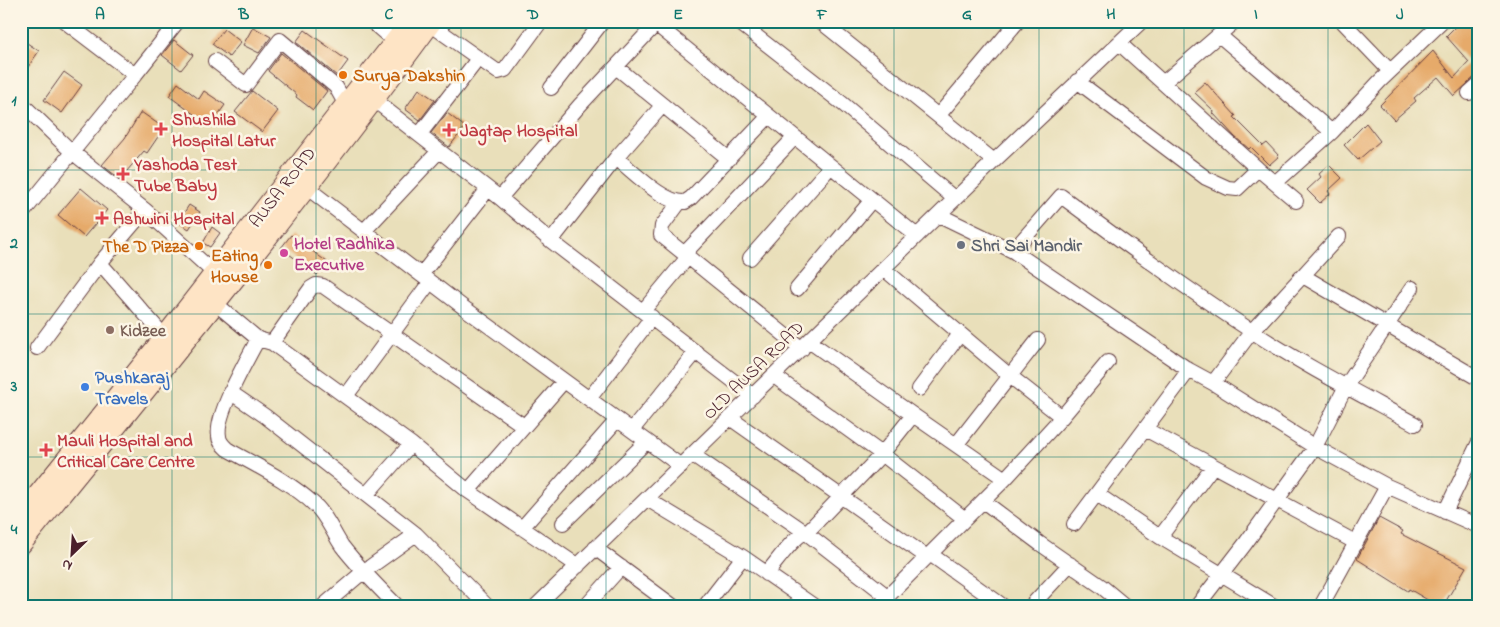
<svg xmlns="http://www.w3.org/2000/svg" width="1500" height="627" font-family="'Indie Flower',sans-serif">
	<rect width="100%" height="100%" fill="#fcf5e5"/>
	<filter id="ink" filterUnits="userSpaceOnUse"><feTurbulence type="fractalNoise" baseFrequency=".02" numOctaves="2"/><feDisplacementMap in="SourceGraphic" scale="10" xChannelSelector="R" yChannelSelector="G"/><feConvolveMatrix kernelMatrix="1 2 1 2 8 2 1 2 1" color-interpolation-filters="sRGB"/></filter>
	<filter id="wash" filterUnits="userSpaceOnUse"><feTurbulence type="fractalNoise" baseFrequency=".0096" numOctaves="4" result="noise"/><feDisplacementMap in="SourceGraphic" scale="20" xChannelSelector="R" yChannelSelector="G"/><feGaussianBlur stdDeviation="1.12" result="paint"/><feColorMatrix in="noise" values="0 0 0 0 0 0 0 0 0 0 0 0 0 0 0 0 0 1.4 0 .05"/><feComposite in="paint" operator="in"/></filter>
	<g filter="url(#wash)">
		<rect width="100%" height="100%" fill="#e9dfba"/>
		<g id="blocks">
			<path fill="#e6aa6a" d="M752,21H769L762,30Z
				M1461,21H1473L1479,28V73L1454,96L1438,77L1414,98L1416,101L1394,120L1380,105L1433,51L1454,78L1469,62L1446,36Z
				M253,27L271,37L259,53L243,45Z
				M224,29L241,42L229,57L212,44Z
				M305,30L348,61L337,76L296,42Z
				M21,39L39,51L21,77Z
				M174,40L193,55L181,70L162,55Z
				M281,53L327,91L313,110L296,97L297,95L268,71Z
				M64,72L82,85L62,113L44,100Z
				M1205,82L1236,116L1234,117L1263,146L1267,143L1279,156L1269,165L1251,147L1249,149L1235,137L1213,113L1214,111L1194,92Z
				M178,83L199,99L204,91L225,105L210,126L169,96Z
				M419,89L435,100L420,120L405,109Z
				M252,91L278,111L262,132L235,112Z
				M141,112L164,128L147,153L144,151L120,179L102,165L125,138Z
				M447,113L465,127L449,147L431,133Z
				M1366,123L1380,141L1358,160L1344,145Z
				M1329,165L1342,178L1328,191L1330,194L1320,203L1307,190L1321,177L1319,174Z
				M81,188L107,210L84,237L58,215Z
				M189,205L200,212L189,229L178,222Z
				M212,227L220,233L210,247L203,243Z
				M291,235L327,262L317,275L281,248Z
				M1379,518L1403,531L1401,534L1466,567L1443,606H1438L1409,589L1408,591L1357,559Z"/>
		</g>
	</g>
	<g filter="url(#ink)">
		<use href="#blocks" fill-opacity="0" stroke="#623c40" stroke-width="1"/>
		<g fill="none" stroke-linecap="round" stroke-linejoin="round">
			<defs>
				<path id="street" d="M64,21L135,75L178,21
					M371,21L395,42
					M652,21L917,236
					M737,21L843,104L955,199
					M820,21L994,161L1142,21
					M1342,21L1390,71
					M430,24L498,72L505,70L541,21
					M1219,35L1332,132
					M1119,43L1258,169L1296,201
					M215,61L246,85L280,40L336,87L346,105
					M616,67L729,159
					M1077,81L1206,178L1228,188L1237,189L1258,169
					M1163,83L1235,21
					M551,88L603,21
					M1469,93L1479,84
					M374,100L500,198L551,241L753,396
					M21,103L72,152L145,210L221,279
					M938,116L1018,21
					M419,135L478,59
					M616,158C633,171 664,204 685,202L691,198L769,116
					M1275,183L1332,132L1380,81L1443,21
					M306,187L467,310L681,466
					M500,198L580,105L656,24
					M679,203L662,226L661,235L802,349
					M145,210L100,263L165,337
					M21,215L135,75
					M939,215L1013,251L1189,370L1213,383L1315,447L1387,486L1478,526
					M364,231L439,151
					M551,241L616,158L663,105
					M1013,251L1061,196C1123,242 1185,288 1250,330C1303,365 1360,394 1415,424
					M684,254L795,137
					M750,258L831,166
					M421,275L488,189
					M1303,276L1479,379
					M797,289L872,200
					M209,298L258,339L272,343L411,444L468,491L578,566
					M643,311L688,257
					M258,339C247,360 215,415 219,436C219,442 223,445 227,449C257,466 289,481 315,505C327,516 333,533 342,546C359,568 378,587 397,606
					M809,341L913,415
					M272,343L311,288L316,285L323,286L524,426
					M37,348L100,263
					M774,376L882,454L965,519
					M1213,383L1252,331L1339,236
					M919,389L960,334
					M230,392L265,416L416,534L487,606
					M346,396L430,282
					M589,399L652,317
					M1062,417L1108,362
					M730,418L927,557
					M1145,429L1355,542
					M632,430L696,352
					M956,445L1038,340
					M693,455L805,532L887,596
					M1213,466L1160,537L1274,606
					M468,491L564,381
					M1097,494L1160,537
					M366,495L411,444
					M647,499L743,557L814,606
					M983,501L1039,543L1101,586L1125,606
					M1445,512L1479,442
					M563,523L647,441
					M1074,524L1189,370
					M522,528L617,420
					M595,548L673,606
					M930,554L1003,606
					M766,574C777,562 794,535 809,530L882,454L913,415L1005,479
					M323,606L363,572L416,534
					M536,606L994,161
					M586,606L621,567
					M705,606L743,557
					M878,606L1005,479L1062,417L1010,376L884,269
					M1031,606L1070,564
					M1197,606L1245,544L1315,447L1346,386L1412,288
					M1321,606L1387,486"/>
				<path id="secondary" d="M21,516L165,337L411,21
					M21,544C160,372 301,200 432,21"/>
			</defs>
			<use href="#street" stroke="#623c40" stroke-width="16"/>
			<use href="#secondary" stroke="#623c40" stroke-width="22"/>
			<use href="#street" stroke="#fff" stroke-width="14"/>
			<use href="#secondary" stroke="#fee4c5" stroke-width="20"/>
		</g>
	</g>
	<path fill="none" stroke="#0f766e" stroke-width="1" stroke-opacity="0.55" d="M172,21V606M316,21V606M461,21V606M606,21V606M750,21V606M894,21V606M1039,21V606M1184,21V606M1328,21V606M21,170H1479M21,314H1479M21,457H1479"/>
	<g fill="#e8710a" stroke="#fcf5e5" stroke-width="2">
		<circle cx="343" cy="75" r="5"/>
		<circle cx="199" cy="246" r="5"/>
		<circle cx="268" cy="265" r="5"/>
	</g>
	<g fill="#e0444e" stroke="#fcf5e5" stroke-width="2">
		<path d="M158.5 121.5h5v5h5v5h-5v5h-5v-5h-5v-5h5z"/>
		<path d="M446.5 122.5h5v5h5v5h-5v5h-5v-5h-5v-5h5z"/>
		<path d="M120.5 166.5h5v5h5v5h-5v5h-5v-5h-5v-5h5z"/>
		<path d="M99.5 210.5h5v5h5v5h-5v5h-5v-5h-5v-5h5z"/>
		<path d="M43.5 442.5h5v5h5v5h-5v5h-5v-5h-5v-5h5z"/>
	</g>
	<circle fill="#6b7280" stroke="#fcf5e5" stroke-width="2" cx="961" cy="245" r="5"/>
	<circle fill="#d1479c" stroke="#fcf5e5" stroke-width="2" cx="284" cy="253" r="5"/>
	<circle fill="#8d6e63" stroke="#fcf5e5" stroke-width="2" cx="110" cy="330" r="5"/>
	<circle fill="#3f7fe0" stroke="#fcf5e5" stroke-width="2" cx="85" cy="387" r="5"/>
	<g text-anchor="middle" stroke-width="5" stroke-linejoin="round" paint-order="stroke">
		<g font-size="18" font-weight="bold" fill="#c56008" stroke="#fcf5e5" text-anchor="end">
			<text x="353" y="81" text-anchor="start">Surya Dakshin</text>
			<text x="189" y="252">The D Pizza</text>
			<text x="258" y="261">Eating<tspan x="258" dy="21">House</tspan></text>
		</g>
		<g font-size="18" font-weight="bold" fill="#be3a42" stroke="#fcf5e5" text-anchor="start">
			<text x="172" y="125">Shushila<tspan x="172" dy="21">Hospital Latur</tspan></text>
			<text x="460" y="136">Jagtap Hospital</text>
			<text x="134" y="170">Yashoda Test<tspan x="134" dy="21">Tube Baby</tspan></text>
			<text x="113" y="224">Ashwini Hospital</text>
			<text x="57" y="446">Mauli Hospital and<tspan x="57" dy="21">Critical Care Centre</tspan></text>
		</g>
		<g font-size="18" fill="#4a1f2b" stroke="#fcf5e5">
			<text transform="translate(282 187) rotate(-52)" y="6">AUSA ROAD</text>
			<text transform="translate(753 370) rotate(-44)" y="6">OLD AUSA ROAD</text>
		</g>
		<g font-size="18" font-weight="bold" fill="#b23c85" stroke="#fcf5e5" text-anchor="start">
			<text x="294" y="249">Hotel Radhika<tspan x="294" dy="21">Executive</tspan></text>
		</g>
		<g font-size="18" font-weight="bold" fill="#5b616d" stroke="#fcf5e5" text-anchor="start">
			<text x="971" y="251">Shri Sai Mandir</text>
		</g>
		<g font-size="18" font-weight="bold" fill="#785e54" stroke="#fcf5e5" text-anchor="start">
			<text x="120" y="336">Kidzee</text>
		</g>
		<g font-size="18" font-weight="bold" fill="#366cbe" stroke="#fcf5e5" text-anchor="start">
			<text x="95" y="383">Pushkaraj<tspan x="95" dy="21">Travels</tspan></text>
		</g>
	</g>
	<rect width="1500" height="627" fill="none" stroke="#fcf5e5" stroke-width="55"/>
	<g transform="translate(72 554) rotate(205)" stroke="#fcf5e5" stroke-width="4" paint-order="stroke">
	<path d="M0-4L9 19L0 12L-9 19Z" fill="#4a1f2b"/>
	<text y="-8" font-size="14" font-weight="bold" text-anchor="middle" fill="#4a1f2b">N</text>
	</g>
	<rect x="28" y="28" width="1444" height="572" fill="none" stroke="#0f766e" stroke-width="2"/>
	<g font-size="16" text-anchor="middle" font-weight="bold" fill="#0f766e">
		<text x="100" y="19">A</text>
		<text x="244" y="19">B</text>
		<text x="389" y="19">C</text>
		<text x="533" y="19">D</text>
		<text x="678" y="19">E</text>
		<text x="822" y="19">F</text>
		<text x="967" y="19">G</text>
		<text x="1111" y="19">H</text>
		<text x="1256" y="19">I</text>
		<text x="1400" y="19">J</text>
		<text x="14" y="105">1</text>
		<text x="14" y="248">2</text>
		<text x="14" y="391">3</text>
		<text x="14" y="534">4</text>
	</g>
</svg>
